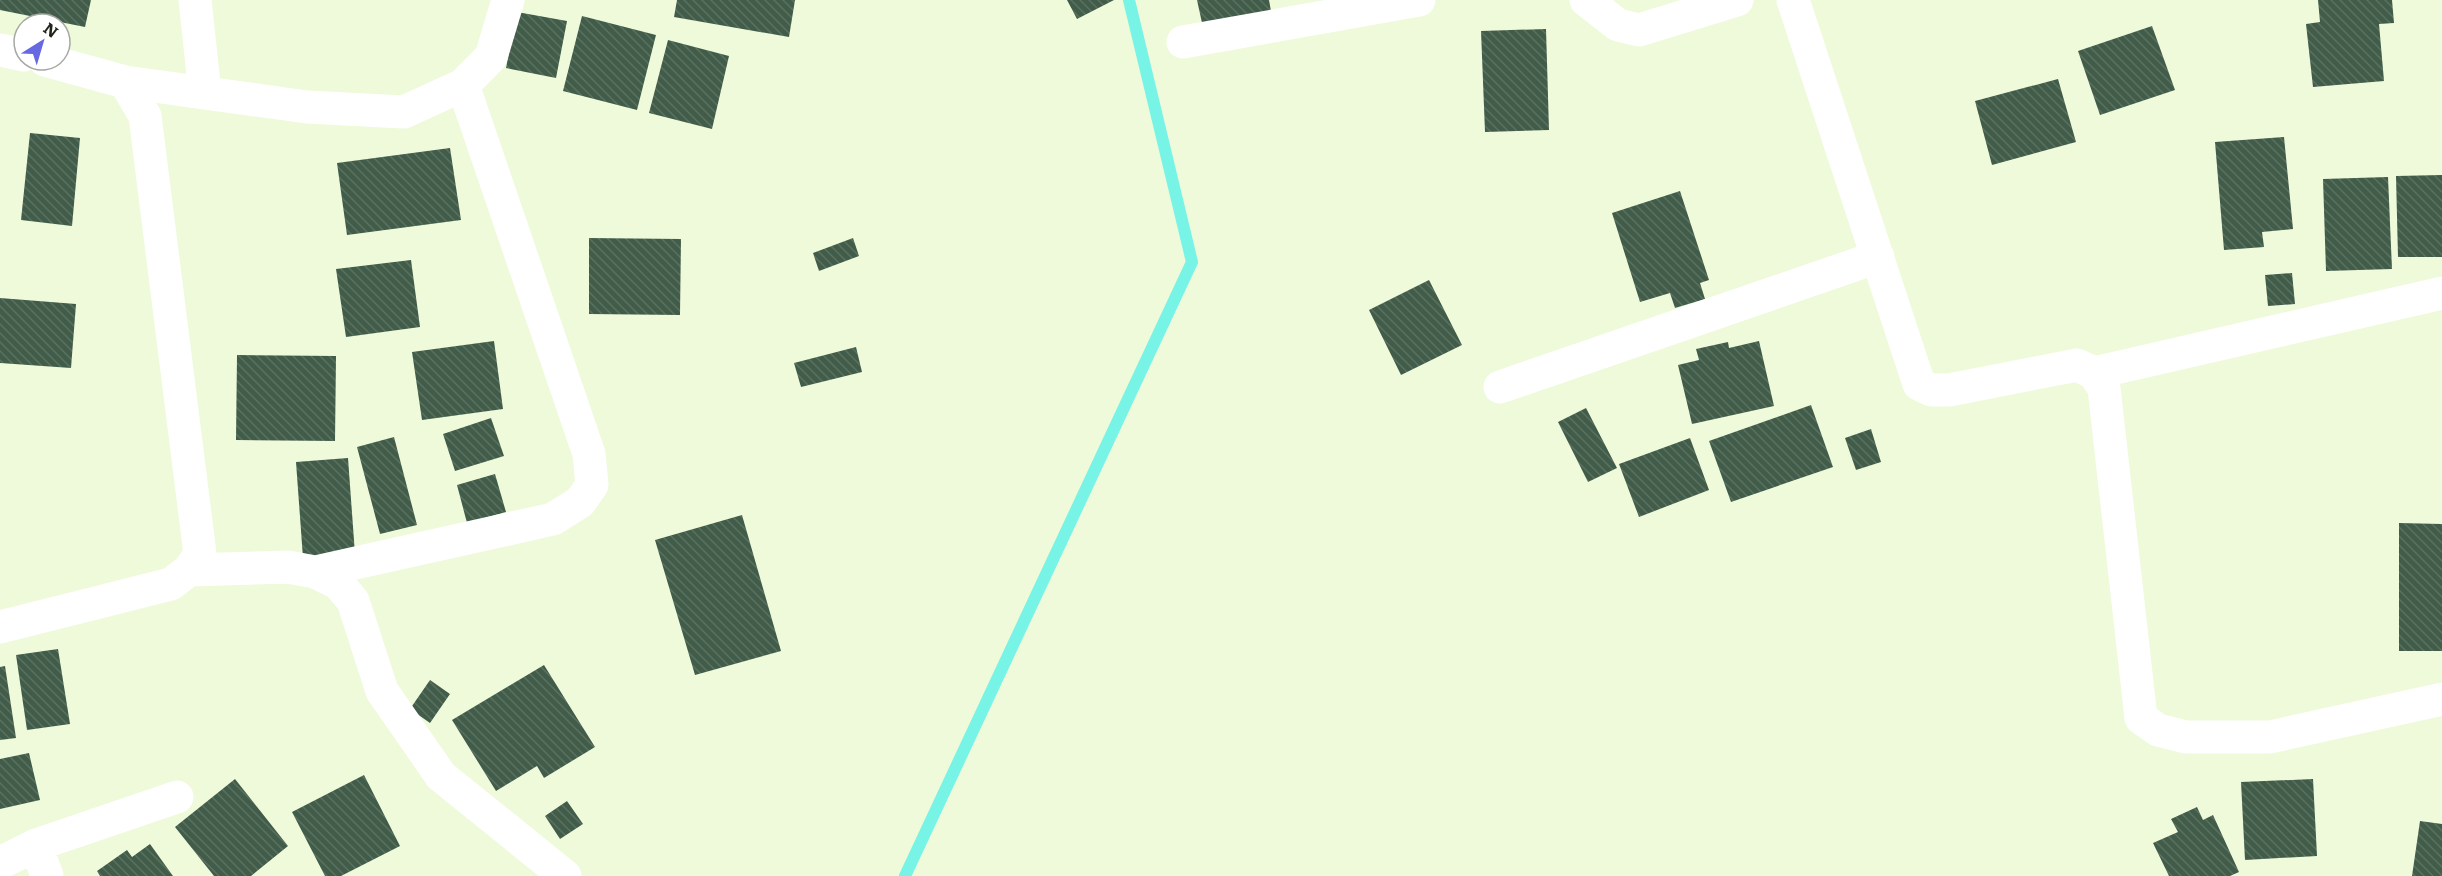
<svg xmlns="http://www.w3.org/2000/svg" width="2442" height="876" font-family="Literata,serif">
	<defs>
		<pattern id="building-back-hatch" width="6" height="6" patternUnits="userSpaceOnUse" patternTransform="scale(1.5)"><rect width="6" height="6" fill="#425c4a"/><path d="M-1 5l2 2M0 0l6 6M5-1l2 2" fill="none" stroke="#5a7060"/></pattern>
	</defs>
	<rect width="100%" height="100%" fill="#effada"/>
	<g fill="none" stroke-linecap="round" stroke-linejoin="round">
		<path stroke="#77f4e5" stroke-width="12" d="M905,876L1192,262L1129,0"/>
	</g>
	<path fill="url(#building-back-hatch)" d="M0,0H91L85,27L0,10Z
		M677,0H795L789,37L674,17Z
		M1067,0H1114L1077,19Z
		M1197,0H1269L1272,17L1204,32Z
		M2318,0H2392L2394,23L2379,24L2384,81L2313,87L2306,24L2320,22Z
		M517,12L567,21L556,78L506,68Z
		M582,16L656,35L637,110L563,91Z
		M2152,26L2175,90L2100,115L2078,51Z
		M1546,29L1549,130L1485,132L1481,31Z
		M668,40L729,56L712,129L649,113Z
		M2058,79L2076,142L1992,165L1975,101Z
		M30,133L80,138L72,226L21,220Z
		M2284,137L2293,229L2262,232L2264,247L2224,250L2215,142Z
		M450,148L461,220L347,235L337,163Z
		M2442,175V257H2398L2396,176Z
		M2388,177L2392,269L2326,271L2323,179Z
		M1680,191L1709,280L1700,283L1705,299L1675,308L1670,293L1640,302L1612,213Z
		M589,238L681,239L680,315L589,314Z
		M853,238L859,256L819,271L813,253Z
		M411,260L420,327L346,337L336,269Z
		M2292,273L2295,304L2268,306L2265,275Z
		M1429,280L1462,345L1401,375L1369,310Z
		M0,298L76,304L71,368L0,363Z
		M494,341L503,409L422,420L412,352Z
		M1759,341L1774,406L1692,424L1678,365L1699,360L1696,349L1728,342L1729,348Z
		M856,347L862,372L801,387L794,363Z
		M237,355L336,356L335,441L236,440Z
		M1811,405L1833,467L1731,502L1709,441Z
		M1586,408L1617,468L1588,482L1558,422Z
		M491,418L504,456L455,471L443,434Z
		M1871,429L1881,462L1856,470L1845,438Z
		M394,437L417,525L380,534L357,447Z
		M1690,438L1709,490L1639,517L1619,464Z
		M348,458L355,554L303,558L296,462Z
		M495,474L506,512L467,523L457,485Z
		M742,515L781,651L695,675L655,540Z
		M2399,523L2442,524V651H2399Z
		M58,649L70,724L27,730L16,655Z
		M544,665L595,747L544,778L537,766L496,791L452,720Z
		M5,666L16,738L0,740V667Z
		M430,680L450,694L430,723L410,709Z
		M29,753L40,800L0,809V759Z
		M364,775L400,846L341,876H325L292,812Z
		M235,779L288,846L251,876H214L175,827Z
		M2313,779L2317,856L2245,860L2241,782Z
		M567,801L583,824L560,839L545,816Z
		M2197,807L2203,820L2213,815L2239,872L2230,876H2169L2153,843L2178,832L2171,819Z
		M2420,821L2442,824V876H2412Z
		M150,844L173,876H100L97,871L127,850L132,857Z"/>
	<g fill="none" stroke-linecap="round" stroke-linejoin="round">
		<path stroke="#fff" stroke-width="33" d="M195,0L205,93
			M1586,0L1618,25L1639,30L1737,0
			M1793,0L1919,384L1931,390H1949L2077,365L2094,373L2104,388L2141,718L2158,730L2186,737H2270L2442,699
			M1183,42L1419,0
			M0,50L24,55
			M125,82L307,107L404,112L463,85L491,57L508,0
			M2094,373L2442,293
			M1500,387L1878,257
			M189,570L288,567L315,572L338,583L353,601L382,691L441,776L565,876
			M315,572L553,519L580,502L592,485L589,454L463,85
			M0,627L171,584L189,570L200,554L145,116L125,82L45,60
			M36,845L47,876
			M0,863L36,845L177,797"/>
	</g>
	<g transform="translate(42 42) rotate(37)"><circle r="28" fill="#ffffff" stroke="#a6a8a3" stroke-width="1.5"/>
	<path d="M0-4.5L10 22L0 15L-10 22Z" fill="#6769e2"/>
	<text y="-9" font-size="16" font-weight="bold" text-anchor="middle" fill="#212519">N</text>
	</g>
</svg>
